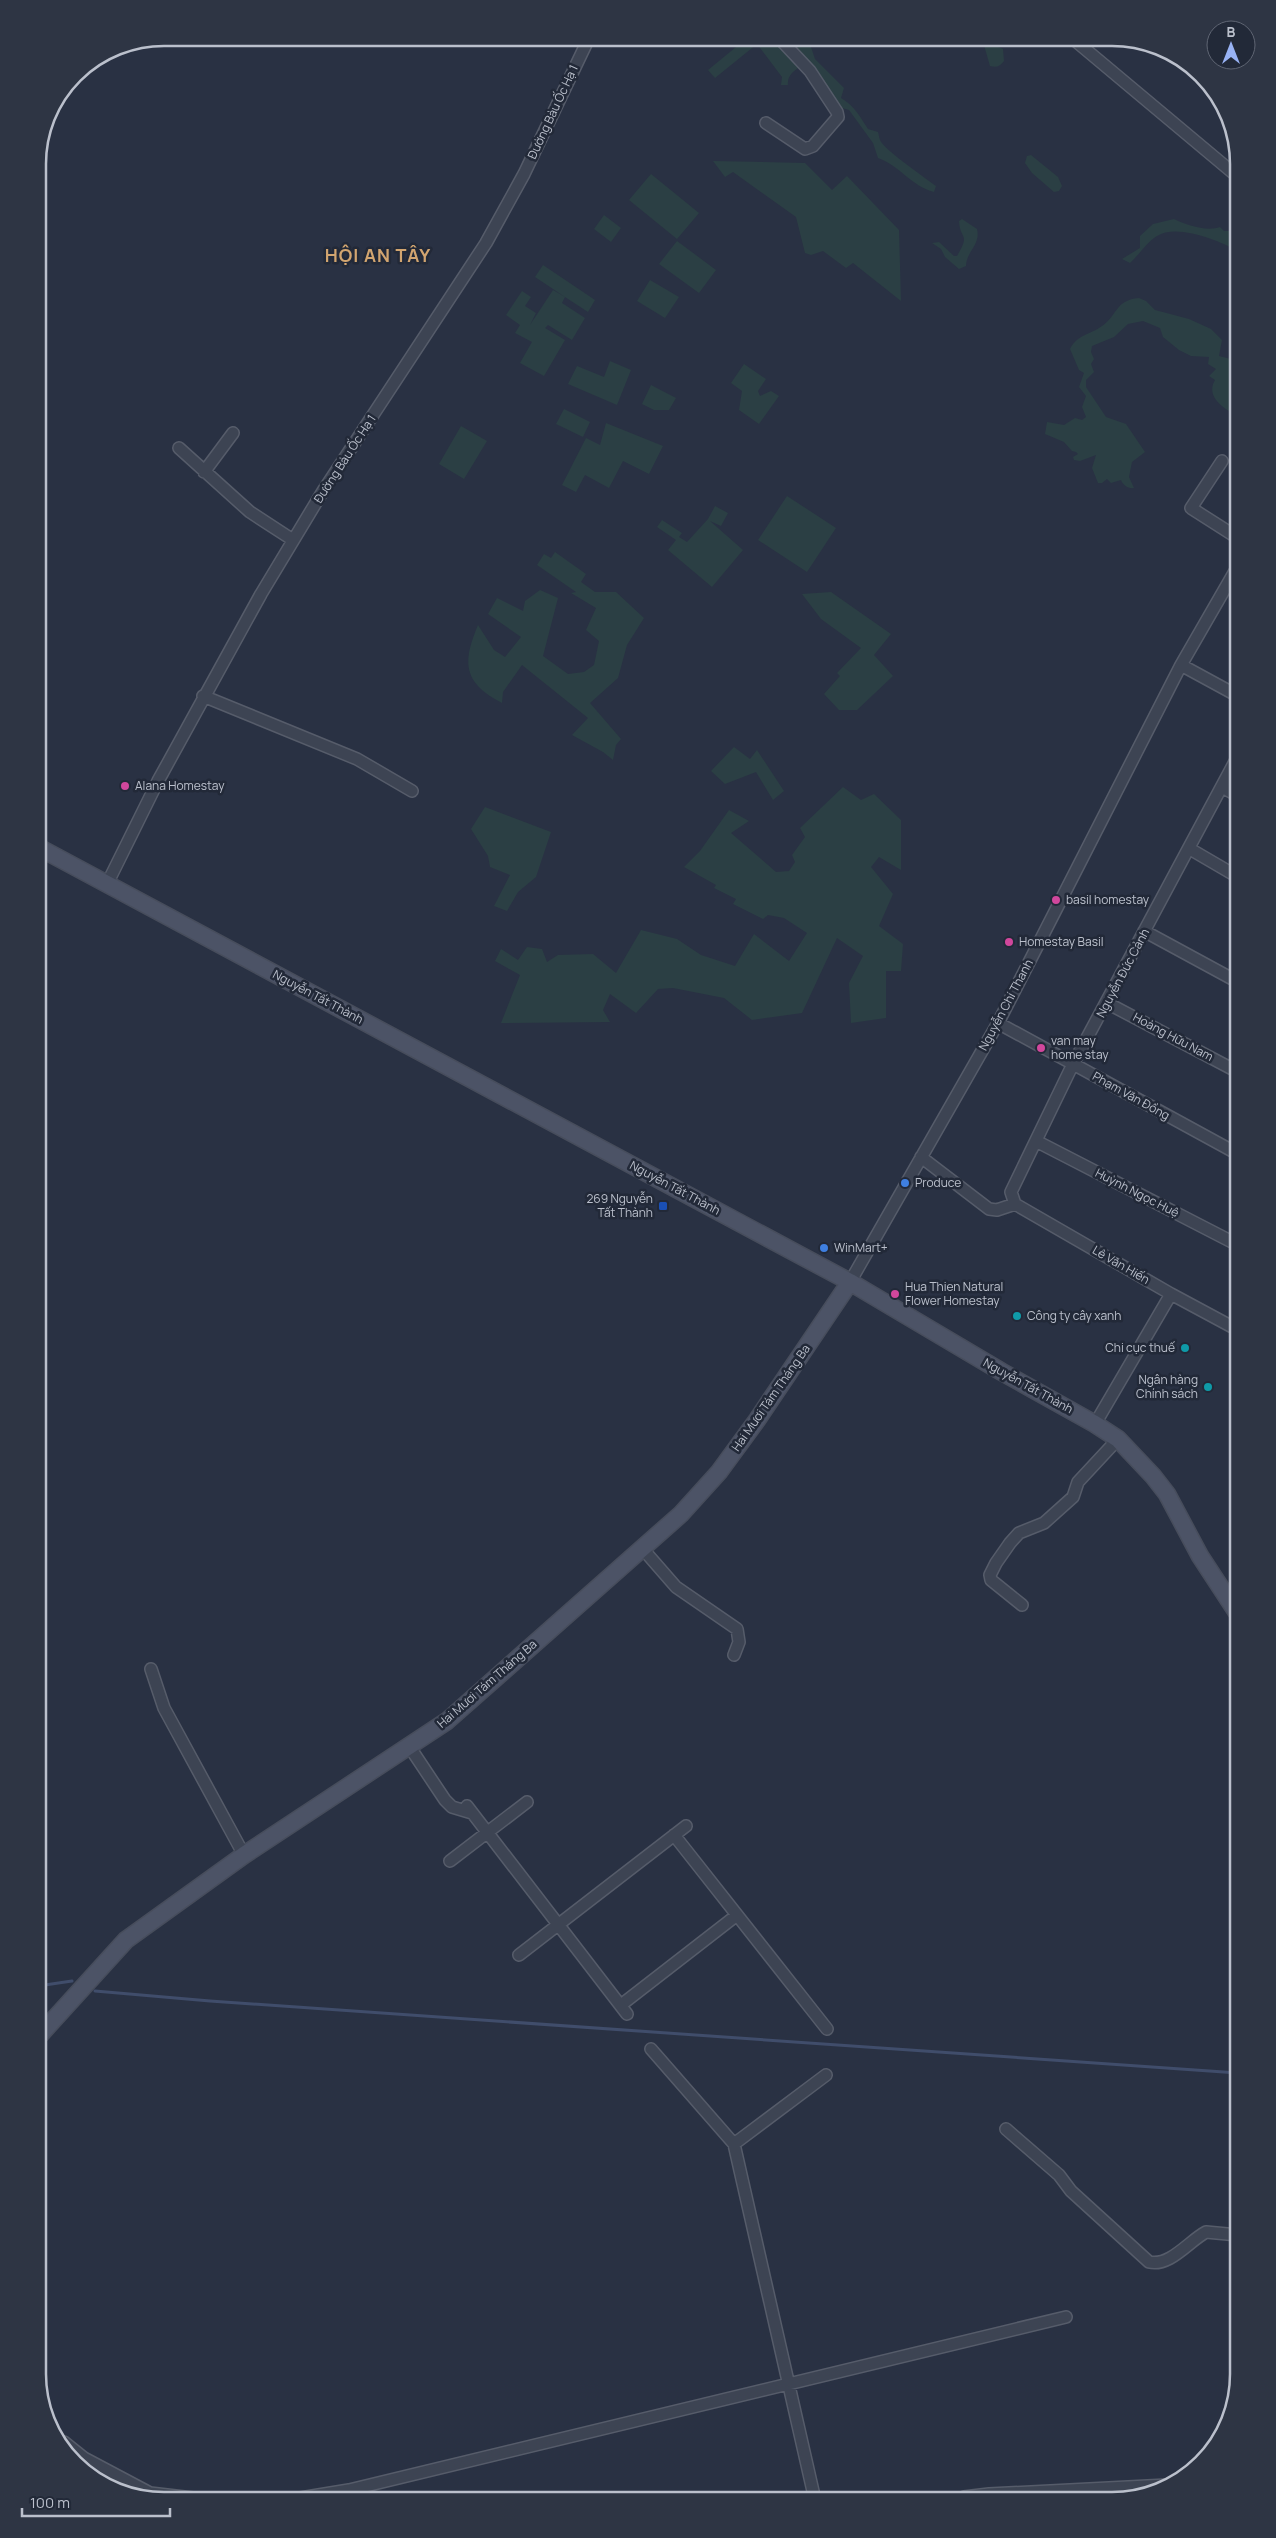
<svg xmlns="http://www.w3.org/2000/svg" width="1276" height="2538" font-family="Manrope,sans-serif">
	<rect width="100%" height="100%" fill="#293143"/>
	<path fill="#2b3f44" d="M747,38H808L815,59L844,88L841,98C855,106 860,117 868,129L878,132C879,135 879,138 880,140C883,149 927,179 936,186L934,192C911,186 899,165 878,158L873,143L849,110L839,107L801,66C794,71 787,75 788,85H781L782,77L757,44L715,78L708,70Z
		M982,38H988L992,44L1003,49L1004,61C1000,66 997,68 990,66Z
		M1031,155L1058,177L1062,186L1059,191L1054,192L1032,173L1025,163L1027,156Z
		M713,161L805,163L832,190L847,176L899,230L901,301L853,263L846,268L823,251L811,255L805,253L796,217L733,172L725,177Z
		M651,174L699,213L677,239L629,200Z
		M604,215L621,228L611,242L594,229Z
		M962,219L977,229C981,245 966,252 966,266L959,269L945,257L941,249L932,243L939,242L954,256H957C971,232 960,241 959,221Z
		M1174,219C1186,225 1207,232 1220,227L1224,231H1233L1237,222L1238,251C1220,241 1177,223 1157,236C1146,243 1140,254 1130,263L1122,259L1140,248V236L1153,224Z
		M677,241L716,270L699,293L659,264Z
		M543,265L595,300L588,312L565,297L562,303L585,318L572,340L548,325L545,328L565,340L544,376L520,363L532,342L515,333L520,325L506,315L522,291L531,297L525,306L536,313L530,325L553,290L565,297L535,277Z
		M650,280L679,297L665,318L637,301Z
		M1139,298L1146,301L1155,310L1189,319L1211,329L1222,340L1219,356L1231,359L1238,356V363L1232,367L1238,370V380L1232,381L1231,394L1238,397V423V416C1224,409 1205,397 1215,380L1209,376L1216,369L1208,364L1209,357L1191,356L1179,350L1163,337L1160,328L1143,321L1128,324L1114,337L1092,346L1091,352L1094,359L1091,364L1094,372L1086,380V387L1106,417L1126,424L1145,452L1132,462L1129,477L1134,488C1128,489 1123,485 1121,480L1111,483L1107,479L1102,483H1098L1092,468L1096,455L1080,461L1074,460L1073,457L1078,454L1076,452L1072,451L1064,442L1045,434L1047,422L1064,425L1075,418L1082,420L1086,417L1082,407L1086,396L1079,387L1084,373L1079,370L1070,349C1078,334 1090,335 1102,326C1118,315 1115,300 1139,298Z
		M610,361L631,370L617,405L568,384L577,366L604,377Z
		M744,364L766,379L758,391L760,396L771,391L779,396L759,424L739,410L742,391L731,383Z
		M651,385L676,398L669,410H654L642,404Z
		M564,409L590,422L583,437L556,424Z
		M606,423L663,446L649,474L623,461L609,488L585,475L576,492L562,485L586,438L600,445Z
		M461,426L487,441L464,479L439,464Z
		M787,496L836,528L807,572L758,540Z
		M715,506L728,513L721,526L710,521L743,550L712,587L668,550L676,540L657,527L662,520L682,533L679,537L687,542L708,519Z
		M555,552L586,574L581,582L595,592H616L644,618L627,645L618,678L590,703L621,739L616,745L613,760L603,752L572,735L588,718L522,665L503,692L502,703C463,683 462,663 478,625L494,650L505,657L521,637L488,614L497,598L523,611L525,601L540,590L558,598L543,656L568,674L584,672L594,665L599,641L586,630L596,608L571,593L576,592L537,565L544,554L551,558Z
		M831,592L891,634L874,655L893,676L857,710H839L824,694L840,676L837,673L861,648L821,619L802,594Z
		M734,747L750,759L757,750L784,791L773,800L756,772L725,784L711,771Z
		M843,787L861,800L874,794L901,820V870L879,857L871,867L893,894L879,926L903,944L901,971H886V1018L851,1023L849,983L863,956L837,938L802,1013L752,1020L724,998L673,988L658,989L636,1013L610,994L603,1010L610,1022L501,1023L520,975L495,961L501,949L518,960L527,947L542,949L547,962L558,955L593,954L616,973L641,930L677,939L701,955L735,966L754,934L789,961L807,933L784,918L768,915L763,919L733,904L736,899L714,888L716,885L684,867L700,851L729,810L749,821L731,833L776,872L789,871L795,862L792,855L805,837L800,828Z
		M485,807L551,832L536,877L518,892L507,911L494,906L510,875L490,867L488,856L471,829Z"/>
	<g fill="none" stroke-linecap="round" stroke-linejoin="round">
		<path stroke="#404d6b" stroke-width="3" d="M38,1986L72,1981
			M95,1991L210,2001L1238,2073"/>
		<defs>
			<path id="street" d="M1072,38L1238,177
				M766,123L805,149L813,146L838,117L837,112L810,71L779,38
				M179,448L250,512L293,540
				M1222,461L1191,508L1238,538
				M204,472L233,433
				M1181,665L1238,696
				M203,696L357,759L412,791
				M1222,787L1238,796
				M1190,849L1238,877
				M107,884L158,781L261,594L323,491L486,243L524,174L589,38
				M1144,931L1238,982
				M1107,1003L1238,1072
				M998,1023L1238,1154
				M1036,1141L1238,1245
				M921,1157L989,1209L997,1210L1015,1204
				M850,1282L998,1023L1181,665L1238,566
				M1238,1330L1171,1294L1015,1204L1011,1192L1073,1064L1238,756
				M1095,1424L1171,1294
				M642,1548L676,1587L737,1629L739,1642L734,1655
				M1022,1605L991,1580L990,1575L996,1563L1010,1543L1019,1533L1044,1523L1073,1497L1078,1482L1118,1439
				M151,1669L164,1708L244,1855
				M409,1746L445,1800L452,1807L472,1813
				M467,1806L627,2014
				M674,1835L827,2029
				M450,1861L527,1802
				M519,1955L686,1826
				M621,2005L737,1915
				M651,2049L734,2144L815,2500
				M1006,2129L1059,2175L1071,2191L1149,2262C1170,2267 1189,2241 1206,2232L1238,2235
				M734,2144L826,2075
				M64,2442L84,2458L150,2493L210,2500
				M288,2500L349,2490L1066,2317
				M956,2500L964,2497L989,2494L1167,2485"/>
			<path id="secondary" d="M38,847L850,1282L1002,1372L1095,1424L1118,1439L1153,1476L1167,1494L1200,1556L1238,1614
				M38,2037L126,1940L244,1855L447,1721L681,1514L719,1472L757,1420L850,1282"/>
		</defs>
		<use href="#street" stroke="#565c6a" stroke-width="14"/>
		<use href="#secondary" stroke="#474d5c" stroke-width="19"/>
		<use href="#street" stroke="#3d4453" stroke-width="11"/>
		<use href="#secondary" stroke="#4c5366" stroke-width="16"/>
	</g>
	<g fill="#d1479c" stroke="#222938" stroke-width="2">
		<circle cx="125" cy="786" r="5"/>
		<circle cx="1056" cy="900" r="5"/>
		<circle cx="1009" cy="942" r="5"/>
		<circle cx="1041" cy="1048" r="5"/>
		<circle cx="895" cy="1294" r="5"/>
	</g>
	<g fill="#3f7fe0" stroke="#222938" stroke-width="2">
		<circle cx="905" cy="1183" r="5"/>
		<circle cx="824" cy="1248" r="5"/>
	</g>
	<rect fill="#1a4fb4" stroke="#222938" stroke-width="2" x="658" y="1201" width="10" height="10" rx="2.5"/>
	<g fill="#0f9aa8" stroke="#222938" stroke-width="2">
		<circle cx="1017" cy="1316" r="5"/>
		<circle cx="1185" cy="1348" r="5"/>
		<circle cx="1208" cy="1387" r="5"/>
	</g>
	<g text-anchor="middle" stroke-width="5" stroke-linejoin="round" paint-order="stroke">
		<g font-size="12" fill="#bbc0cc" stroke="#222938">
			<text transform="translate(553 112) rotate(-65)" y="4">Đường Bàu Ốc Hạ 1</text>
			<text transform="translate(345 459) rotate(-57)" y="4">Đường Bàu Ốc Hạ 1</text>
			<text transform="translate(1123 973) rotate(-62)" y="4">Nguyễn Đức Cảnh</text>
			<text transform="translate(318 997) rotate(28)" y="4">Nguyễn Tất Thành</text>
			<text transform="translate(1006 1005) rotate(-62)" y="4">Nguyễn Chí Thanh</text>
			<text transform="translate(1173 1037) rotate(28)" y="4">Hoàng Hữu Nam</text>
			<text transform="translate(1131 1096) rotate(29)" y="4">Phạm Văn Đồng</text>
			<text transform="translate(675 1188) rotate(28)" y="4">Nguyễn Tất Thành</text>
			<text transform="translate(1137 1193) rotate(27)" y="4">Huỳnh Ngọc Huệ</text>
			<text transform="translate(1121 1265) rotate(30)" y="4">Lê Văn Hiến</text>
			<text transform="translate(1028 1386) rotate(29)" y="4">Nguyễn Tất Thành</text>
			<text transform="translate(771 1398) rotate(-55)" y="4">Hai Mươi Tám Tháng Ba</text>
			<text transform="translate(487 1684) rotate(-41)" y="4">Hai Mươi Tám Tháng Ba</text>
		</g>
		<g font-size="12" fill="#bbc0cc" stroke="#222938" text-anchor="start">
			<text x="135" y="790">Alana Homestay</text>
			<text x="1066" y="904">basil homestay</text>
			<text x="1019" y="946">Homestay Basil</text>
			<text x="1051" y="1045">van may<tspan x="1051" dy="14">home stay</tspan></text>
			<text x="915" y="1187">Produce</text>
			<text x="653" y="1203" text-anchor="end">269 Nguyễn<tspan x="653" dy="14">Tất Thành</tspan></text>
			<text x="834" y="1252">WinMart+</text>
			<text x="905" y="1291">Hua Thien Natural<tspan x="905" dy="14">Flower Homestay</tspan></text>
			<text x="1027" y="1320">Công ty cây xanh</text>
			<text x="1175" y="1352" text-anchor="end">Chi cục thuế</text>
			<text x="1198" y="1384" text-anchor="end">Ngân hàng<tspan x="1198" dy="14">Chính sách</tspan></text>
		</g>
		<g font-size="18" font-weight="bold" letter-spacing="1" fill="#d2a570" stroke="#222938">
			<text x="378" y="262">HỘI AN TÂY</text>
		</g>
	</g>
	<path d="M0 0H1276V2538H0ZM164 46H1112A118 118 0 0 1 1230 164V2374A118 118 0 0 1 1112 2492H164A118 118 0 0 1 46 2374V164A118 118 0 0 1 164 46Z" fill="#2e3544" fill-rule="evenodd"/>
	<path fill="none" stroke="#bbc0cc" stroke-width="2.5" d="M164 46H1112A118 118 0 0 1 1230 164V2374A118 118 0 0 1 1112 2492H164A118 118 0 0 1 46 2374V164A118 118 0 0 1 164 46Z"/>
	<g transform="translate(1231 45)"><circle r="24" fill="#222938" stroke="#5f6573"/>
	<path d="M0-4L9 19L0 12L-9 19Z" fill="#98b2f4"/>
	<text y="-8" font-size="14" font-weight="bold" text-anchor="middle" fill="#bbc0cc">B</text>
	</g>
	<path d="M22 2508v8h148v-8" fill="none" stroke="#bbc0cc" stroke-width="2.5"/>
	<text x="30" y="2508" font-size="15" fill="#bbc0cc" stroke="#222938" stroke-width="4" paint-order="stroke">100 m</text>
</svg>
